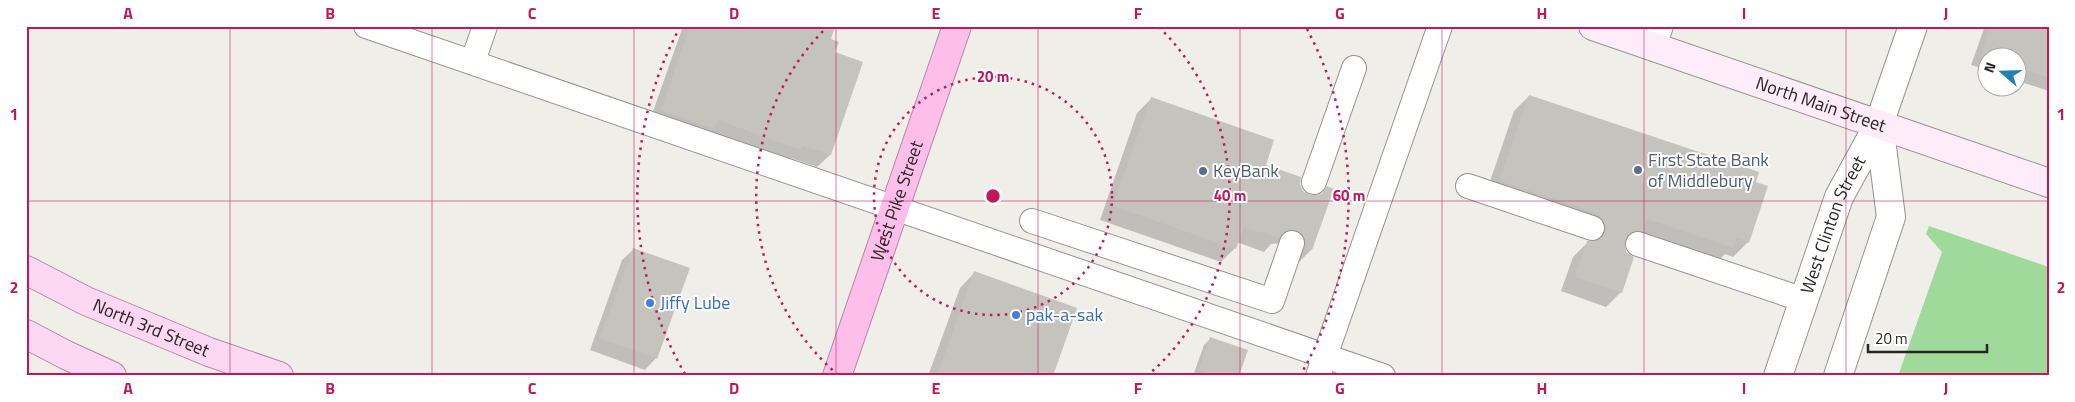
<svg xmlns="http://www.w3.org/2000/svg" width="2075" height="402" font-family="'Titillium Web',sans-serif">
	<rect width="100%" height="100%" fill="#f0eee9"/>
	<path fill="#a0da9a" d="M1929,226L2049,267V376H1898L1942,252L1926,234Z"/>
	<path fill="#0003" d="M683,26H833L829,40L834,53L862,62L830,155L817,167L791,158L788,162L649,123Z
		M1985,26H2049V91L2018,81V58H1988V70L1971,65Z
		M1529,96L1754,183L1748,242L1733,257L1725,254L1717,262L1624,245L1621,292L1606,307L1561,291L1573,257L1588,242H1591L1582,228L1485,196L1514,111Z
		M1151,99L1264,166L1299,184L1302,191L1310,196L1320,195L1327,188L1311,250L1298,263L1292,261L1282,243L1271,244L1264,252L1237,242L1235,248L1221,262L1100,220L1137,113Z
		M634,249L656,358L645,370L590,350L622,260Z
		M974,273L1052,376H928L960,288Z
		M1210,339L1237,376H1193L1204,345Z"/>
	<path fill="#c5c3be" d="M690,26H835L831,39L839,42L835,52L863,62L831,155L802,146L801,150L718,120L714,129L661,110Z
		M1990,26H2049V78L2018,67V58H1980Z
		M1529,95L1759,172L1756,182L1768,186L1749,243L1737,238L1733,248L1647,219L1643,231L1636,230L1629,233L1625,240V247L1627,253L1634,257L1622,293L1575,277L1587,241H1595L1601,238L1605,233L1606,226L1603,219L1597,213L1499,181Z
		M1151,97L1274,140L1266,165L1301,177L1300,184L1303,191L1310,195H1317L1323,193L1327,186L1334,189L1312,250L1305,248L1306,241L1303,234L1296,230L1290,229L1283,232L1279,238L1244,227L1236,249L1113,206Z
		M633,248L690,268L657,359L600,338Z
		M974,271L1077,308L1053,376H937Z
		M1210,337L1248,350L1239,376H1217L1199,369Z"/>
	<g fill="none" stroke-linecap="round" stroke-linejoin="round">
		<defs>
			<path id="lane" d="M366,26L1383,376
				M1654,47L1661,26
				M473,61L485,26
				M1314,182L1354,68
				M1468,186L1592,228
				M1032,221L1272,301L1292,243
				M1638,244L1804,300
				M1318,376L1440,26"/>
			<g id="street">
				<path id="s1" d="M1778,376L1839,197L1879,124L1913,26"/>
				<path d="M1838,376L1891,217L1879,124"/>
			</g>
			<g id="secondary">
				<path id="s2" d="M1593,26L2049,183"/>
			</g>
			<g id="primary">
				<path id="s3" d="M26,270L86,301L209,352L279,376"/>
				<path d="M26,334L66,355L112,376"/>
			</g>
			<g id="highway">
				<path id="s4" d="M837,376L957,26"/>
			</g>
		</defs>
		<use href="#lane" stroke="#95938f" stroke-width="26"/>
		<use href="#street" stroke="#95938f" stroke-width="30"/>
		<use href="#secondary" stroke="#95938f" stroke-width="30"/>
		<use href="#primary" stroke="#b288a4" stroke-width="30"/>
		<use href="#highway" stroke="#b288a4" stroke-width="30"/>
		<use href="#lane" stroke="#fff" stroke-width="24"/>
		<use href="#street" stroke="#fff" stroke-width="28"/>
		<use href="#secondary" stroke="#feecf9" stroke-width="28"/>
		<use href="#primary" stroke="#fed8f2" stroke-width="28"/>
		<use href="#highway" stroke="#fdbeea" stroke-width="28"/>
	</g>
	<path fill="none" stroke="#c2185b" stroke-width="1" stroke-opacity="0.55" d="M230,26V376M432,26V376M634,26V376M836,26V376M1038,26V376M1240,26V376M1442,26V376M1644,26V376M1846,26V376M26,201H2049"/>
	<g fill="none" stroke="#c2185b" stroke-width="2.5" stroke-dasharray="2.5 5">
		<circle cx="993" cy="196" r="119"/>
		<path d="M838 375A237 237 0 0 1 827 27M1159 27A237 237 0 0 1 1148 375"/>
		<path d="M685 374A356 356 0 0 1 679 29M1307 29A356 356 0 0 1 1301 374"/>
	</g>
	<g fill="#5c6f8a" stroke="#fff" stroke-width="2">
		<circle cx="1638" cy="170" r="5"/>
		<circle cx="1203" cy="171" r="5"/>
	</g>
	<g fill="#3f7fe0" stroke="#fff" stroke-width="2">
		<circle cx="650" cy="303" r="5"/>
		<circle cx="1016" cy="315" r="5"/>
	</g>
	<g text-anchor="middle" stroke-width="4" stroke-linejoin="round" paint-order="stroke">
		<g font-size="18" fill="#262523" stroke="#fff">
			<text dy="6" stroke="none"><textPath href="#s2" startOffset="241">North Main Street</textPath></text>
			<text dy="6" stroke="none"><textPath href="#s4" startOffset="185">West Pike Street</textPath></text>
			<text dy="6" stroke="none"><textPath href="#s1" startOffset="161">West Clinton Street</textPath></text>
			<text dy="6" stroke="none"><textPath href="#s3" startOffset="138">North 3rd Street</textPath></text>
		</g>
		<g font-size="18" fill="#4e5e75" stroke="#fff" text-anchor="start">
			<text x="1648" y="166">First State Bank<tspan x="1648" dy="21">of Middlebury</tspan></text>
			<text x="1213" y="177">KeyBank</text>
		</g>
		<g font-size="18" fill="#366cbe" stroke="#fff" text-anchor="start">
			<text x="660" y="309">Jiffy Lube</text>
			<text x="1026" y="321">pak-a-sak</text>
		</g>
	</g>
	<circle cx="993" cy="196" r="8" fill="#c2185b" stroke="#fff" stroke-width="2.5"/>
	<g font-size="15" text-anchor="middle" font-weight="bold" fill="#c2185b" stroke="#fff" stroke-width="4" stroke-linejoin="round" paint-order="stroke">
		<text x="993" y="82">20 m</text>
		<text x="1230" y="201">40 m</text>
		<text x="1349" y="201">60 m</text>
	</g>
	<rect width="2075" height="402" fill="none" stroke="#ffffff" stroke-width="55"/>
	<g transform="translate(2002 72) rotate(290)"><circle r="24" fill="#ffffff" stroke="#a8a8a7"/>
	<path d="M0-4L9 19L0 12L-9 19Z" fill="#2083ae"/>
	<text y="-8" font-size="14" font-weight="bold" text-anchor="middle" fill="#262523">N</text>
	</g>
	<path d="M1868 344v8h119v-8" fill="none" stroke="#262523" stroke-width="2.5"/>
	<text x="1875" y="344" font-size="15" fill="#262523" stroke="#ffffff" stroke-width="4" paint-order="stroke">20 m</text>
	<rect x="28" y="28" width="2020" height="346" fill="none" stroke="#c2185b" stroke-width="2"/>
	<g font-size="16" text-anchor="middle" font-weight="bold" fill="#c2185b">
		<text x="128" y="19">A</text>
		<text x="330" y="19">B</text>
		<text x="532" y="19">C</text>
		<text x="734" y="19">D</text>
		<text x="936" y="19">E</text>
		<text x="1138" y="19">F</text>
		<text x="1340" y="19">G</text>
		<text x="1542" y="19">H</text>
		<text x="1744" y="19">I</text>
		<text x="1946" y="19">J</text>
		<text x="14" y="120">1</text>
		<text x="2061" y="120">1</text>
		<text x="14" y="293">2</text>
		<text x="2061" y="293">2</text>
		<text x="128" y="394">A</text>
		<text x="330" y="394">B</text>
		<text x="532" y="394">C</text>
		<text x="734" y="394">D</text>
		<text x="936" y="394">E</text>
		<text x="1138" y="394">F</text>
		<text x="1340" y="394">G</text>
		<text x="1542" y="394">H</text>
		<text x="1744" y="394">I</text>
		<text x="1946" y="394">J</text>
	</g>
</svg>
